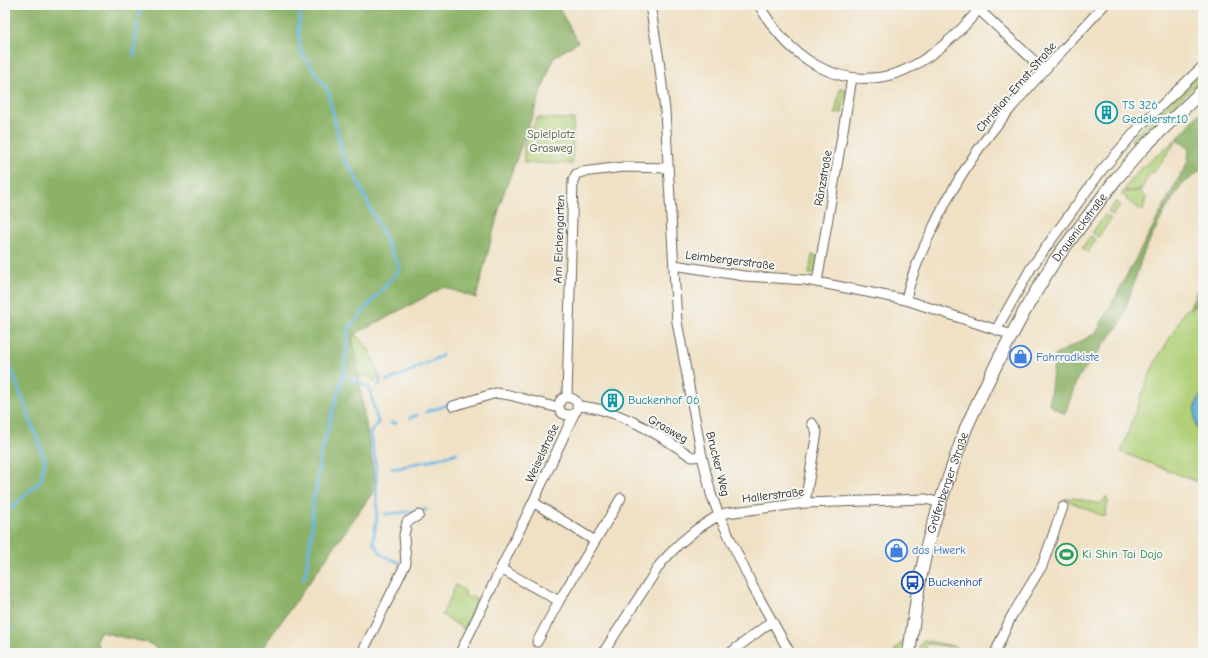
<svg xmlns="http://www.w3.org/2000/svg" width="1208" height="658" font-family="'Comic Neue',sans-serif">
	<rect width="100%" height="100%" fill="#f6f6f2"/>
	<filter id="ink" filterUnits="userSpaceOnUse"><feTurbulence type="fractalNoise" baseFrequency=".025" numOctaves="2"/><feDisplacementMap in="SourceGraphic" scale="8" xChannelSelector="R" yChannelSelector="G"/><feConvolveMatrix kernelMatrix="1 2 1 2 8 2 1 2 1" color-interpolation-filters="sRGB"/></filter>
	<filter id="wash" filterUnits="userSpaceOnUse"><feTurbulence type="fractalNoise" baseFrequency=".012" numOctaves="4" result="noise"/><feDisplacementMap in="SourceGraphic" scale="16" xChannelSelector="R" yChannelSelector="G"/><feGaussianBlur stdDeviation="0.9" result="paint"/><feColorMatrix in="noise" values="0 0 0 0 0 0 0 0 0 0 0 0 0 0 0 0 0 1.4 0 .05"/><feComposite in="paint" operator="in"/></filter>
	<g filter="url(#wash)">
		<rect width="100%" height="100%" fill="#f0e1c5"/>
		<path fill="#b1d078" stroke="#66764a" d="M1203,70V77L1136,143L1131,139Z
			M840,88L846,89L842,113L835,114Z
			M537,118L574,119L572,164L524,163V144Z
			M1175,140L1176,142L1153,173H1150L1141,190L1130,191L1124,190L1137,172Z
			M1140,191V192L1146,197L1143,211L1126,200L1127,198L1121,194L1123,192Z
			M1116,201L1121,205L1113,215L1108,212Z
			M1105,215L1111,219L1098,237L1092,233Z
			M1090,236L1096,240L1088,252L1082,248Z
			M812,255L817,256L815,271L813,274H809Z
			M1202,303L1203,308V393L1195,406L1196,427L1203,439V484L1121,452L1142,394L1152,369L1158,357L1170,338L1185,310Z
			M355,335C371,345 373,359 379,375L374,382L367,375L358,378L352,336Z
			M1106,496L1108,502L1105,517L1064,499L1074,498L1096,503H1101L1104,500Z
			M456,585L465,591V596L469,598L472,596L476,599V602L466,623V630L442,615Z
			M5,603L12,604L7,620H5Z
			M905,638H906L905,653H893Z
			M924,640L956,647L926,644L925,653H919L920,644Z"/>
		<path fill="#8cb268" stroke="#546742" d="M5,5H557L578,42L554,57L502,198L476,298L444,287L352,336L376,488L259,653H168L148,643L100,632L96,640L99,649L121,653H5V620H7L12,605L5,603Z
			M1203,109V168L1181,186L1165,211L1143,254L1121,323L1077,379L1065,414L1049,405L1055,355L1096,333L1188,161L1189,148L1176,140Z
			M1203,277V298L1202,303L1189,309Z"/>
		<path fill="#6bb7e4" stroke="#446a80" d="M1202,393H1203V439C1193,425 1192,407 1202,393Z"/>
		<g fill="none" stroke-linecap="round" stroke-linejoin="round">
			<path stroke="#6bb7e4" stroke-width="3" d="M302,5L298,26L301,52L328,91L344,162L351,168L400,269L349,328L343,375L369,387L378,423L370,433L376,467L377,515L373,542L382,555L400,563
				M139,17L140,5
				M134,57L137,24
				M5,352L45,460L41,480L5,514
				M441,356L442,355
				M433,360L439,357
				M424,364L431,361
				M417,367L422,365
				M408,372L415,369
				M402,375L406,373
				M387,380L391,379L399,376
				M378,385L380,383V377
				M444,406L448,405
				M436,409L442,407
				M426,412L434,409
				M410,418L417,415
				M391,423H396
				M451,455L457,453
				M444,457L449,455
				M436,459L442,457
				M426,462L434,459
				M419,463L422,462
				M409,465L417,463
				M392,468L394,469L407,466
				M425,509L426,510
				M417,511L423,510
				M407,512L415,511
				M399,513L405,512
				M385,514L397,513
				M303,578L306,571L312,529V515L314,497L316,492L320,456L343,375
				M5,627L12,629"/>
		</g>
	</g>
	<g filter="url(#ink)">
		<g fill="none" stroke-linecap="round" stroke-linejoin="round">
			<defs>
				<path id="minor" d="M650,5L659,60L665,111L677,322L702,456L711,494L719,515L753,587L790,653
					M759,5C786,53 833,90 891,75C924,66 962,32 982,5
					M975,6L1044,70
					M674,265L744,276L806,280L872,293L906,300L1012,335
					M817,282L852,78
					M906,300C910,277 921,253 931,232C948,196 968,161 993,130C1027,86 1067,47 1104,5
					M996,330L1031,268L1101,171L1142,124L1203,66
					M567,397L573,181L576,174L582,172L623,167L668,168
					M453,406L496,393L509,395L559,408
					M577,406C616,407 661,436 692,457L702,456
					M533,502L595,541
					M805,503L817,432L812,423
					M501,569L559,601L621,498
					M537,642L559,601
					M362,653L406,563L404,535L407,522L419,515
					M460,653L536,496L574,414C588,399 558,389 559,407C560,415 567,416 574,414
					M603,653L661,563L679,544L697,529L719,515L726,513L805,503L926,499L940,503
					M730,653L772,621
					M995,653L1011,617L1042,566L1063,507"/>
				<g id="secondary">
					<path id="s1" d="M909,653L919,584L928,542L940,503L966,428L985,387L1001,355L1029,303L1055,260L1116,179L1143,148L1203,90"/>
				</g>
			</defs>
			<use href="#minor" stroke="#666157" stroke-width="11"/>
			<use href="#secondary" stroke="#666157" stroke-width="14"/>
			<use href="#minor" stroke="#fff" stroke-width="9"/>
			<use href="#secondary" stroke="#fff" stroke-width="12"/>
		</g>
	</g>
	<defs>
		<symbol id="building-ring" viewBox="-11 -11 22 22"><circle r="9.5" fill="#f6f6f2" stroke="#0f9aa8" stroke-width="1.5"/><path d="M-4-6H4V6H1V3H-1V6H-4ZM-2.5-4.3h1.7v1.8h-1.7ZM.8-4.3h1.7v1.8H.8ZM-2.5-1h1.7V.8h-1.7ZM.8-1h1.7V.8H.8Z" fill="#0f9aa8"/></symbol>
		<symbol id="shop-ring" viewBox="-11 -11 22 22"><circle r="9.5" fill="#f6f6f2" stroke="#3f7fe0" stroke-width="1.5"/><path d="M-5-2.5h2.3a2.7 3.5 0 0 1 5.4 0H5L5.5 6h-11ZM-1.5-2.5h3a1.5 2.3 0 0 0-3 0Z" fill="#3f7fe0"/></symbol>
		<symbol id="stadium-ring" viewBox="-11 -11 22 22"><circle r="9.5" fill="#f6f6f2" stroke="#2e9e5b" stroke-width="1.5"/><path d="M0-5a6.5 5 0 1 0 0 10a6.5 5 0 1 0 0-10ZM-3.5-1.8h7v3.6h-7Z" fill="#2e9e5b"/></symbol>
		<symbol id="bus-ring" viewBox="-11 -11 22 22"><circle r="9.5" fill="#f6f6f2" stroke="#1a4fb4" stroke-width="1.5"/><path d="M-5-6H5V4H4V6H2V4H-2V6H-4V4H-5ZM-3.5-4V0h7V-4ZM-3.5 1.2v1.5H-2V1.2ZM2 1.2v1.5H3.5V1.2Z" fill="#1a4fb4"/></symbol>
	</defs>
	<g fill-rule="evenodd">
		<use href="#building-ring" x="1094" y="100" width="25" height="25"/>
		<use href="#shop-ring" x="1008" y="344" width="25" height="25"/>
		<use href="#building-ring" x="600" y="388" width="25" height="25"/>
		<use href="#shop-ring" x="884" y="538" width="25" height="25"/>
		<use href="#stadium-ring" x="1054" y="542" width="25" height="25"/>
		<use href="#bus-ring" x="900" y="570" width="25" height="25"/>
	</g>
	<g text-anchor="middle" stroke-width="4" stroke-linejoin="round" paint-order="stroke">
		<g font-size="12" fill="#1c1c1c" stroke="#f6f6f2">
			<text transform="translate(1016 87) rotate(-49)" y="4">Christian-Ernst-Straße</text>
			<text transform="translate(823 178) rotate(-80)" y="4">Ränzstraße</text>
			<text dy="4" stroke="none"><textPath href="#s1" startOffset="464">Drausnickstraße</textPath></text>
			<text transform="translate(559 239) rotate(-88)" y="4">Am Eichengarten</text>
			<text transform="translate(730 260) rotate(7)" y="4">Leimbergerstraße</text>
			<text transform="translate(668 429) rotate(30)" y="4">Grasweg</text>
			<text transform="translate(542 453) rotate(-65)" y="4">Weiselstraße</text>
			<text transform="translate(718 464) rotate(76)" y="4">Brucker Weg</text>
			<text dy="4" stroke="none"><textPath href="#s1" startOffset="175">Gräfenberger Straße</textPath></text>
			<text transform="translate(773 495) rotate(-7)" y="4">Hallerstraße</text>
		</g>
		<g font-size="12" fill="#0d838f" stroke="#f6f6f2" text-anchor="start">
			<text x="1122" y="109">TS 326<tspan x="1122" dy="14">Gedelerstr.10</tspan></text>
			<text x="628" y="404">Buckenhof 06</text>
		</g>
		<g font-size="12" fill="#505b3c" stroke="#f6f6f2">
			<text x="551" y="138">Spielplatz<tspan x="551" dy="14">Grasweg</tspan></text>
		</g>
		<g font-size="12" fill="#366cbe" stroke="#f6f6f2" text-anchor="start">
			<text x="1036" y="361">Fahrradkiste</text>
			<text x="912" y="554">das Hwerk</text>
		</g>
		<g font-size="12" fill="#27864d" stroke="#f6f6f2" text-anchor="start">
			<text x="1082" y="558">Ki Shin Tai Dojo</text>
		</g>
		<g font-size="12" fill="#164399" stroke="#f6f6f2" text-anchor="start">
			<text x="928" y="586">Buckenhof</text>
		</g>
	</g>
	<rect width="1208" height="658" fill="none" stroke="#f6f6f2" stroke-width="20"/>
</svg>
